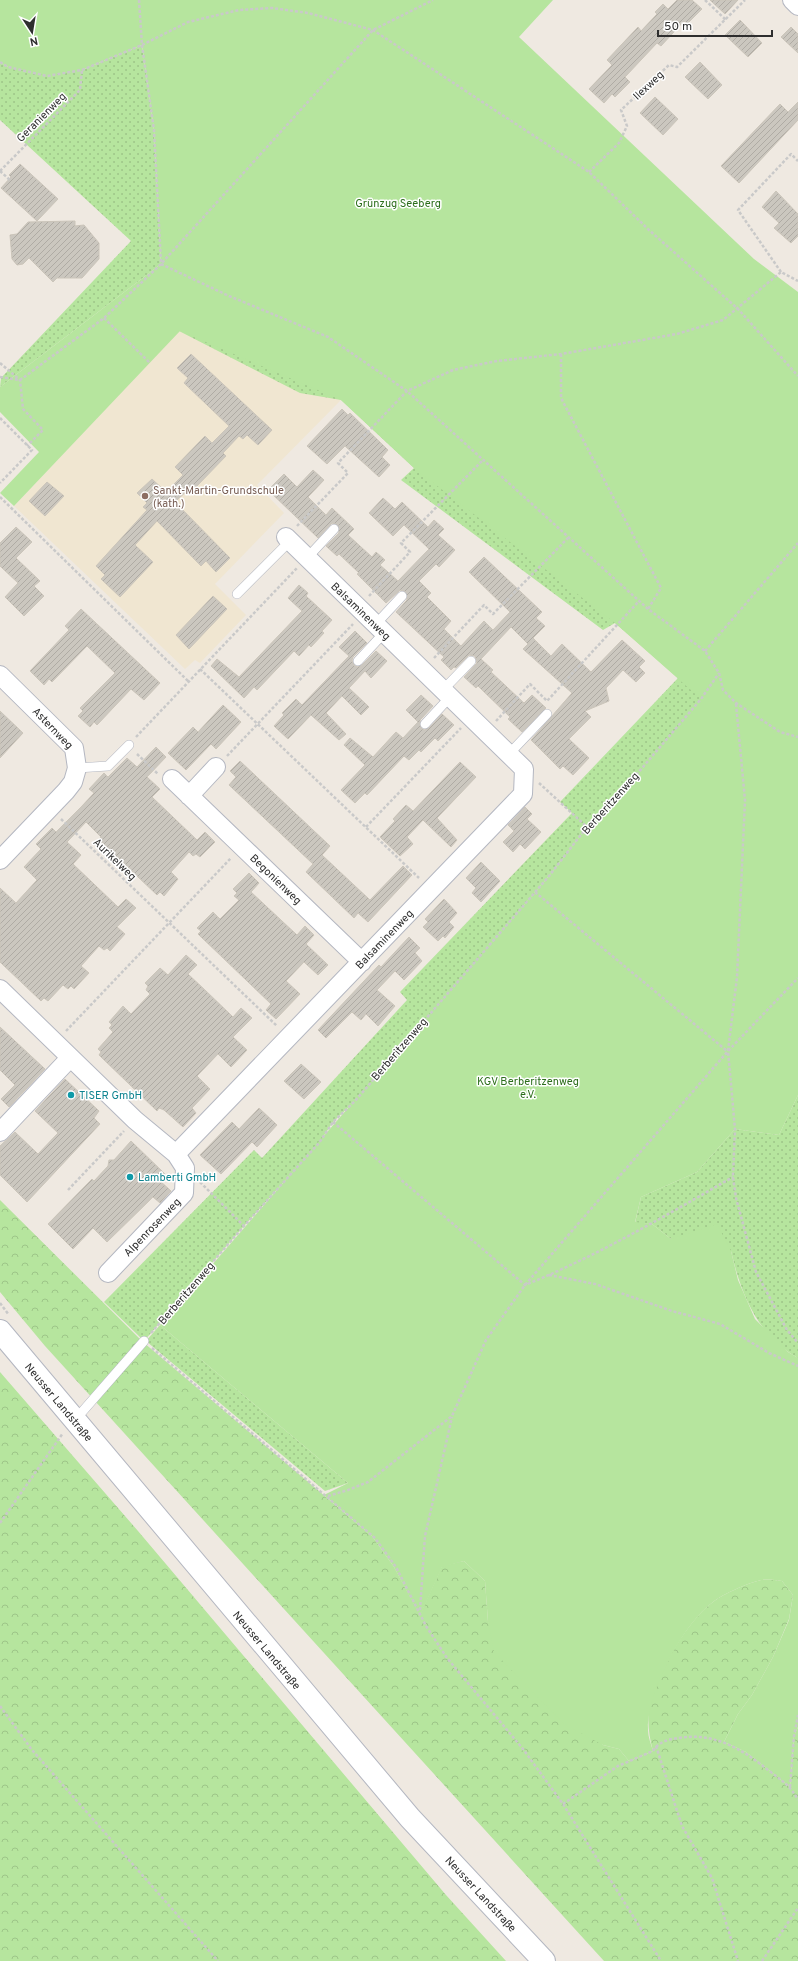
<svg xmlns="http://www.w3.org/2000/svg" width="798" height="1961" font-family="Overpass,sans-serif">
	<defs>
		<pattern id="grass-dots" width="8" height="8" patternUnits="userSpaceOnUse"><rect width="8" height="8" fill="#b6e59e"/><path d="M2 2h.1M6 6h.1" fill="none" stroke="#9dc588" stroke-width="1.8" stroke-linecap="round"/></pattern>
		<pattern id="forest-crowns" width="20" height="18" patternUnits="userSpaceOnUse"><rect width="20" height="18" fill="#b6e59e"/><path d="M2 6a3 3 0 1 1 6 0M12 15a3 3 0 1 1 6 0" fill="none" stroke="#9dc588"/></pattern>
		<pattern id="building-hatch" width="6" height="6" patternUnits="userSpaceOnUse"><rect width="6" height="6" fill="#cbc7bf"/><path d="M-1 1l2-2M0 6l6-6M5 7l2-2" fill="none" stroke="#afaba4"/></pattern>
	</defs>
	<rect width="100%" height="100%" fill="#efe9e1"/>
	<path fill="#f0e6d1" d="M179,331L341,400L257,485L284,513L215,584L246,615L200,663L195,660L185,669L14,506Z"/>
	<path fill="url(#grass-dots)" d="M142,45L154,130L161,264L0,387L1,378L131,241L0,120V62L8,67L82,70Z
		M184,314L798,607L587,827L549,876L355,1101L333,1122L319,1143L244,1226L144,1341L104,1302L254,1150L262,1158L407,1000L400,992L572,813L560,802L678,678L615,623L603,630L401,480L414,468L341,400L300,393L179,331Z
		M798,1095V1358C757,1335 741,1294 731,1251L671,1239L652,1224L635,1223L641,1197L697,1172L735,1129L779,1135Z
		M160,1325L348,1483L325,1491L146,1341Z"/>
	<path fill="url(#forest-crowns)" d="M0,1200L143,1342L372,1536L394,1567L420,1615L442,1566L464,1561L485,1581L488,1622L603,1745L619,1749L629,1761L653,1751C648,1733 646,1714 652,1696C662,1667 687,1621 713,1602C723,1594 748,1583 761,1580C767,1579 775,1580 782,1581L793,1595L789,1619L773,1657L752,1695L738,1714L724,1742L746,1752L790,1787L794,1736L798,1727V1961H604L45,1346L0,1292Z
		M0,1372L138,1531L446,1895L506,1961H0Z"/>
	<path fill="#b6e59e" d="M0,0H553L519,37L754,259L798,292V1095L779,1135L735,1129L697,1172L641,1197L635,1222L652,1224L671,1239L717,1224L731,1251L738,1280L755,1319L788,1352L798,1358V1727L794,1736L790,1787L746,1752L724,1742L738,1714L752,1695L773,1657L789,1620L793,1595L782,1581C775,1580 767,1579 761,1580C748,1583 723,1594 713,1602C683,1624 647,1692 648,1730C648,1737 651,1744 653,1751L629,1761L619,1749L603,1745L564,1724L494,1652L488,1622L485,1581L464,1561L442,1567L420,1616L394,1567L372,1536L324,1495L348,1483L160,1325L549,876L587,827L631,781L701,699L615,623L414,468L341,400L180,331L14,506L0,493L39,452L0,412V387L161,264L154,130L142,45L82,70L47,76L8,67L0,62Z"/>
	<path fill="url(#building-hatch)" stroke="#cbc5ba" d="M677,0H692L702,9L687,24L684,21L661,46L657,43L625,77L630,82L615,97L612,94L604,103L589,89L612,65L607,60L638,27L641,31L657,14L655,12L663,4L668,9Z
		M710,0H738L725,14Z
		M740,20L762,43L748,57L725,35Z
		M791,27L798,34V53L781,37Z
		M700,62L722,85L708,99L685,77Z
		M655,97L678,119L663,135L640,113Z
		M798,102V120L739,183L721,166L780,104L788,112Z
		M20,164L58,199L37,221L1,188L11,177L9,175Z
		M776,191L798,214V236L791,243L774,228L779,223L762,207Z
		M75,221V226L84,225L99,243V259L82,278H57L53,282L29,258L23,264L17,265L12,259L10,235L17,234L28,222Z
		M191,354L272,430L258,445L247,435L243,439L239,436L223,453L226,456L196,487L193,485L175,502L230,558L216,572L206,561L201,566L157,521L135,545L153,562L120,597L101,579L105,575L96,566L147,510L143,507L147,503L137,493L152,479L166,492L183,475L175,467L205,436L212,443L229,426L184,383L188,378L177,368Z
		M342,409L348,415L350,413L388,450L382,457L390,465L379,477L345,446L327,464L307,446Z
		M313,470L324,480L308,497L326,515L332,508L354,529L348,535L372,557L376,552L385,560L380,565L398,581L429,549L404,525L393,536L369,513L383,498L395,509L402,502L428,527L434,520L444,529L438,535L455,550L439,567L436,564L419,581L431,593L427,597L451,621L444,629L461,646L484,621L493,630L510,612L469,572L484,557L542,612L536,618L545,626L533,638L551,656L562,644L591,672L622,640L645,661L639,667L645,673L636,682L623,670L606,688L609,701L585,711L591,717L569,739L589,758L573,775L563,766L560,769L531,740L572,693L523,649L530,642L528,644L511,627L481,659L493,670L491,672L524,703L532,695L546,708L522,732L508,719L510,717L478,686L476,688L464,677L477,663L475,656L469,655L456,668L454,667L451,670L441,660L444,657L396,612L407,600L406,592L400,590L386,603L357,574L359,573L339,554L337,556L326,546L339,533L338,525L332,523L318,538L268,490L284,474L297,487Z
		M47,482L64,496L45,516L29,501Z
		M16,527L32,542L16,558L40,581L34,586L44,596L24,616L5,597L18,583L0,566V543Z
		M299,585L308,593L306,596L332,620L322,631L324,633L311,647L309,645L299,656L294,651L257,690L254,687L244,698L211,666L217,659L239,677L302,611L288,598Z
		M213,596L227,609L189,649L176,635Z
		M81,609L160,683L144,700L131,689L97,725L94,722L90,727L78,716L83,711L80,708L115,673L87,646L52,682L49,679L44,685L30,671L69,630L65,626Z
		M355,631L367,643L353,657L352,660L354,665L357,667L362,665L376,651L387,661L371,678L365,671L349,688L369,707L361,715L342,696L326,713L346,734L339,740L311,715L288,739L274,726L284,715L282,713L296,699L302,705L349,656L339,647Z
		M421,695L433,706L420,720L421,728L424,730L429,728L442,714L454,725L438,741L435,738L421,752L419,750L409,760L404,756L367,795L365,793L355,803L341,790L365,765L344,745L350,738L373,757L396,732L403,738L418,722L406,710Z
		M223,705L241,722L216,749L211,744L186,770L168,753L193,727L198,732Z
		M0,711L23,733L0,758Z
		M156,747L166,757L147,777L160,789L152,797L197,840L205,832L215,842L200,857L196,854L193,856L189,852L171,872L178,879L164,896L160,892L157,895L99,840L101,837L86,822L67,842L81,855L73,864L118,907L126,899L136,908L117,927L125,934L110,951L107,948L104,950L99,946L81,966L89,973L74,989L71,986L68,989L63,985L48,1001L44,998L41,1001L0,962V888L16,903L37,880L24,867L41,849L36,844L52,828L56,832L82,806L94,793L89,789L104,773L108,777L127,758L137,767Z
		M240,761L330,846L322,855L370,900L403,866L412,875L368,922L358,913L354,918L306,872L313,864L229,785L236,777L230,771Z
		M460,762L476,777L437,818L457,840L451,847L423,820L407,837L413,844L400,856L380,837L395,821L393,819L406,805L413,811Z
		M525,807L532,814L527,819L541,832L525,849L520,844L513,852L503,842L514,831L508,825Z
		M481,862L500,881L481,902L472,893L476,888L466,878Z
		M249,873L259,883L251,892L297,935L305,926L314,935L306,944L328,965L318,975L304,962L286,981L300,994L276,1019L266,1010L271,1004L198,934L201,931L197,928L213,912L220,919L239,900L234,896L237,893L233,889Z
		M444,899L457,913L449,922L454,927L445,938L443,936L438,941L423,927L428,922L425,919Z
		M409,937L420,948L415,953L422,961L404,980L395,971L377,990L395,1006L378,1026L366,1014L361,1020L352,1012L326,1038L318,1030L379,965L381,967Z
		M186,955L197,965L188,974L205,990L233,1017L241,1008L252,1018L233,1037L247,1050L231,1067L218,1054L197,1076L210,1089L192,1108L196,1113L183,1127L164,1110L159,1108L157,1111L99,1055L101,1052L98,1049L113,1032L109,1028L112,1025L109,1022L123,1006L131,1014L150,994L146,990L148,986L145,983L160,968L168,975Z
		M0,1027L45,1069L9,1107L1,1099L15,1085L0,1070Z
		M301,1064L321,1082L304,1099L284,1081Z
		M65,1079L99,1111L94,1118L100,1124L27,1202L0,1175V1146L15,1132L38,1154L58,1133L35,1111Z
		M259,1108L277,1125L257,1147L252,1142L221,1174L200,1155L232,1122L239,1129Z
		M131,1141L165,1174L159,1180L171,1191L160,1203L153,1197L107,1242L93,1228L73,1249L48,1224L92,1179L94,1181L108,1166L109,1160H114Z"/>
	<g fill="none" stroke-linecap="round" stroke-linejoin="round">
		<defs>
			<path id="service" d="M307,558L334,529
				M237,594L290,541
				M375,625L402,596
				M358,661L384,633
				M443,690L471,661
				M425,724L450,697
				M509,754L547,714
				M77,768L108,766L129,745
				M75,1420L144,1341"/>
			<path id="minor" d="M792,0L798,6
				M0,675L74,748L77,768L73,782L66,791L0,860
				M172,779L362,962
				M189,796L216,767
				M0,989L135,1120L176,1154L185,1168L184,1193L108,1273
				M0,1132L70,1058
				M176,1154L523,794L524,769L286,537"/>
			<path id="secondary" d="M0,1331L410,1818L544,1961"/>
		</defs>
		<use href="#service" stroke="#b4b7c1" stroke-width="10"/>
		<use href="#minor" stroke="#b4b7c1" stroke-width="20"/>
		<use href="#secondary" stroke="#b4b7c1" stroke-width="24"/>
		<path stroke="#c9c9c9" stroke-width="2.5" stroke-dasharray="3 2" stroke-linecap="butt" d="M139,0L142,45L154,130L161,263
			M705,0L726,20
			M0,62L8,67L47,76L82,70L142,45L188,22L239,10L272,8L308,13L373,30L589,172L649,230L738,309L798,376
			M0,171L80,90L82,70
			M0,171L11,181
			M589,172L619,143L627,126L621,110L669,65L677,67L745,0
			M161,264L229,296L328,337L407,391L648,609L705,651L719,673L723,690L736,703L780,732L798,737
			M781,272L738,210L791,154L798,161
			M104,318L150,363
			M561,354V398L661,588L648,609
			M0,363L20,380L23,409L43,430L27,446
			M0,377L20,380L104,318L161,264L373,30L433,0
			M0,418L32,450L0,483
			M0,497L189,682
			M297,526L348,473L338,463L407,391L453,370L497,361L561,354L677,334L723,320L781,272L798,281
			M369,596L410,552L401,543L483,460
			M705,651L798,543
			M434,658L484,605L493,614L568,538
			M200,669L419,878
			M736,704L745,800L737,977L728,1051L735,1129L733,1177L736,1198L756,1272L787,1330L798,1343
			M496,721L530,684L547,701L639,601
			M136,737L297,568
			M137,754L158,774
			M227,756L353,624
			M539,783L587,827
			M61,819L277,1026
			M366,827L461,728
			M535,892L727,1051
			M66,1031L231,858
			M333,1122L525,1285C597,1256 665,1216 733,1177
			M200,1182L244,1226
			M68,1190L124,1131
			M549,1275L595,1284L672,1311L720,1324L769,1353L798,1366
			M0,1303L9,1315
			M151,1333L244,1226L319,1143L333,1122L355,1101L549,876L587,827L631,781L701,699L719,673
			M152,1348L375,1538L396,1567L426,1626L447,1658L523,1749L563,1804L661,1961
			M328,1496L348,1490L368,1482L452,1416L486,1340L525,1285L728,1051L798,978
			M0,1523L63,1433
			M420,1610L425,1536L452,1417
			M0,1706L32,1750L218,1961
			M656,1746L682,1826L712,1878L738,1961
			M790,1787L794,1736L798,1715
			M563,1804L618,1766L653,1751C658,1742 669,1739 679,1738C714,1732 742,1749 768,1770C780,1779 791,1786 798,1800
			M762,1961L798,1908"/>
		<use href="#service" stroke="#fff" stroke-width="9"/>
		<use href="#minor" stroke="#fff" stroke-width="18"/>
		<use href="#secondary" stroke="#fff" stroke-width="22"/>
	</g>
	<circle fill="#8d6e63" stroke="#fff" stroke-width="1.5" cx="145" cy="496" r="4"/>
	<g fill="#0f9aa8" stroke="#fff" stroke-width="1.5">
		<circle cx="71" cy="1095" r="4"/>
		<circle cx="130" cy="1177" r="4"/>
	</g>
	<g text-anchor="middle" stroke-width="3" stroke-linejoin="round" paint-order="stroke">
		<g font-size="11" fill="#2e2e2e" stroke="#fff">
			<text transform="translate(648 85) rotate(-43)" y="4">Ilexweg</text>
			<text transform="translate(41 117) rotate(-45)" y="4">Geranienweg</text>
			<text transform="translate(361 611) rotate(44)" y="4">Balsaminenweg</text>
			<text transform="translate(53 728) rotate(46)" y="4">Asternweg</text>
			<text transform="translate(610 803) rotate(-48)" y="4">Berberitzenweg</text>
			<text transform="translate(115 859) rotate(44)" y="4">Aurikelweg</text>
			<text transform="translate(276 879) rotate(44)" y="4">Begonienweg</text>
			<text transform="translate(384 939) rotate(-46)" y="4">Balsaminenweg</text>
			<text transform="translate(399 1049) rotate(-49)" y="4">Berberitzenweg</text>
			<text transform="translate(152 1227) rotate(-46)" y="4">Alpenrosenweg</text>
			<text transform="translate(186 1293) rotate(-49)" y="4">Berberitzenweg</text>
			<text transform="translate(59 1402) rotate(50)" y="4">Neusser Landstraße</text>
			<text transform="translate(267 1650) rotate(50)" y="4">Neusser Landstraße</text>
			<text transform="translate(481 1894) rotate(47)" y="4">Neusser Landstraße</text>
		</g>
		<g font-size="11" fill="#2c6e1b" stroke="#fff">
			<text x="398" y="207">Grünzug Seeberg</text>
			<text x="528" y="1085">KGV Berberitzenweg<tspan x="528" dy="13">e.V.</tspan></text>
		</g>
		<g font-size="11" fill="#785e54" stroke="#fff" text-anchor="start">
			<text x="153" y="494">Sankt-Martin-Grundschule<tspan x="153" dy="13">(kath.)</tspan></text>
		</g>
		<g font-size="11" fill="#0d838f" stroke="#fff" text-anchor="start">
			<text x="79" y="1099">TISER GmbH</text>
			<text x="138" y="1181">Lamberti GmbH</text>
		</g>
	</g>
	<g transform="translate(32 32) rotate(168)" stroke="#ffffff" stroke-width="3" paint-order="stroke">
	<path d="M0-3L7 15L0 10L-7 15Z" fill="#2e2e2e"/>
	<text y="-6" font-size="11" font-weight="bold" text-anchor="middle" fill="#2e2e2e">N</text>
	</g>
	<path d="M658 30v6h114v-6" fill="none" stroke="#2e2e2e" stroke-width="2"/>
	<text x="664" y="30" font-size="12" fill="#2e2e2e" stroke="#ffffff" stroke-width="3" paint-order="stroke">50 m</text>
</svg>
